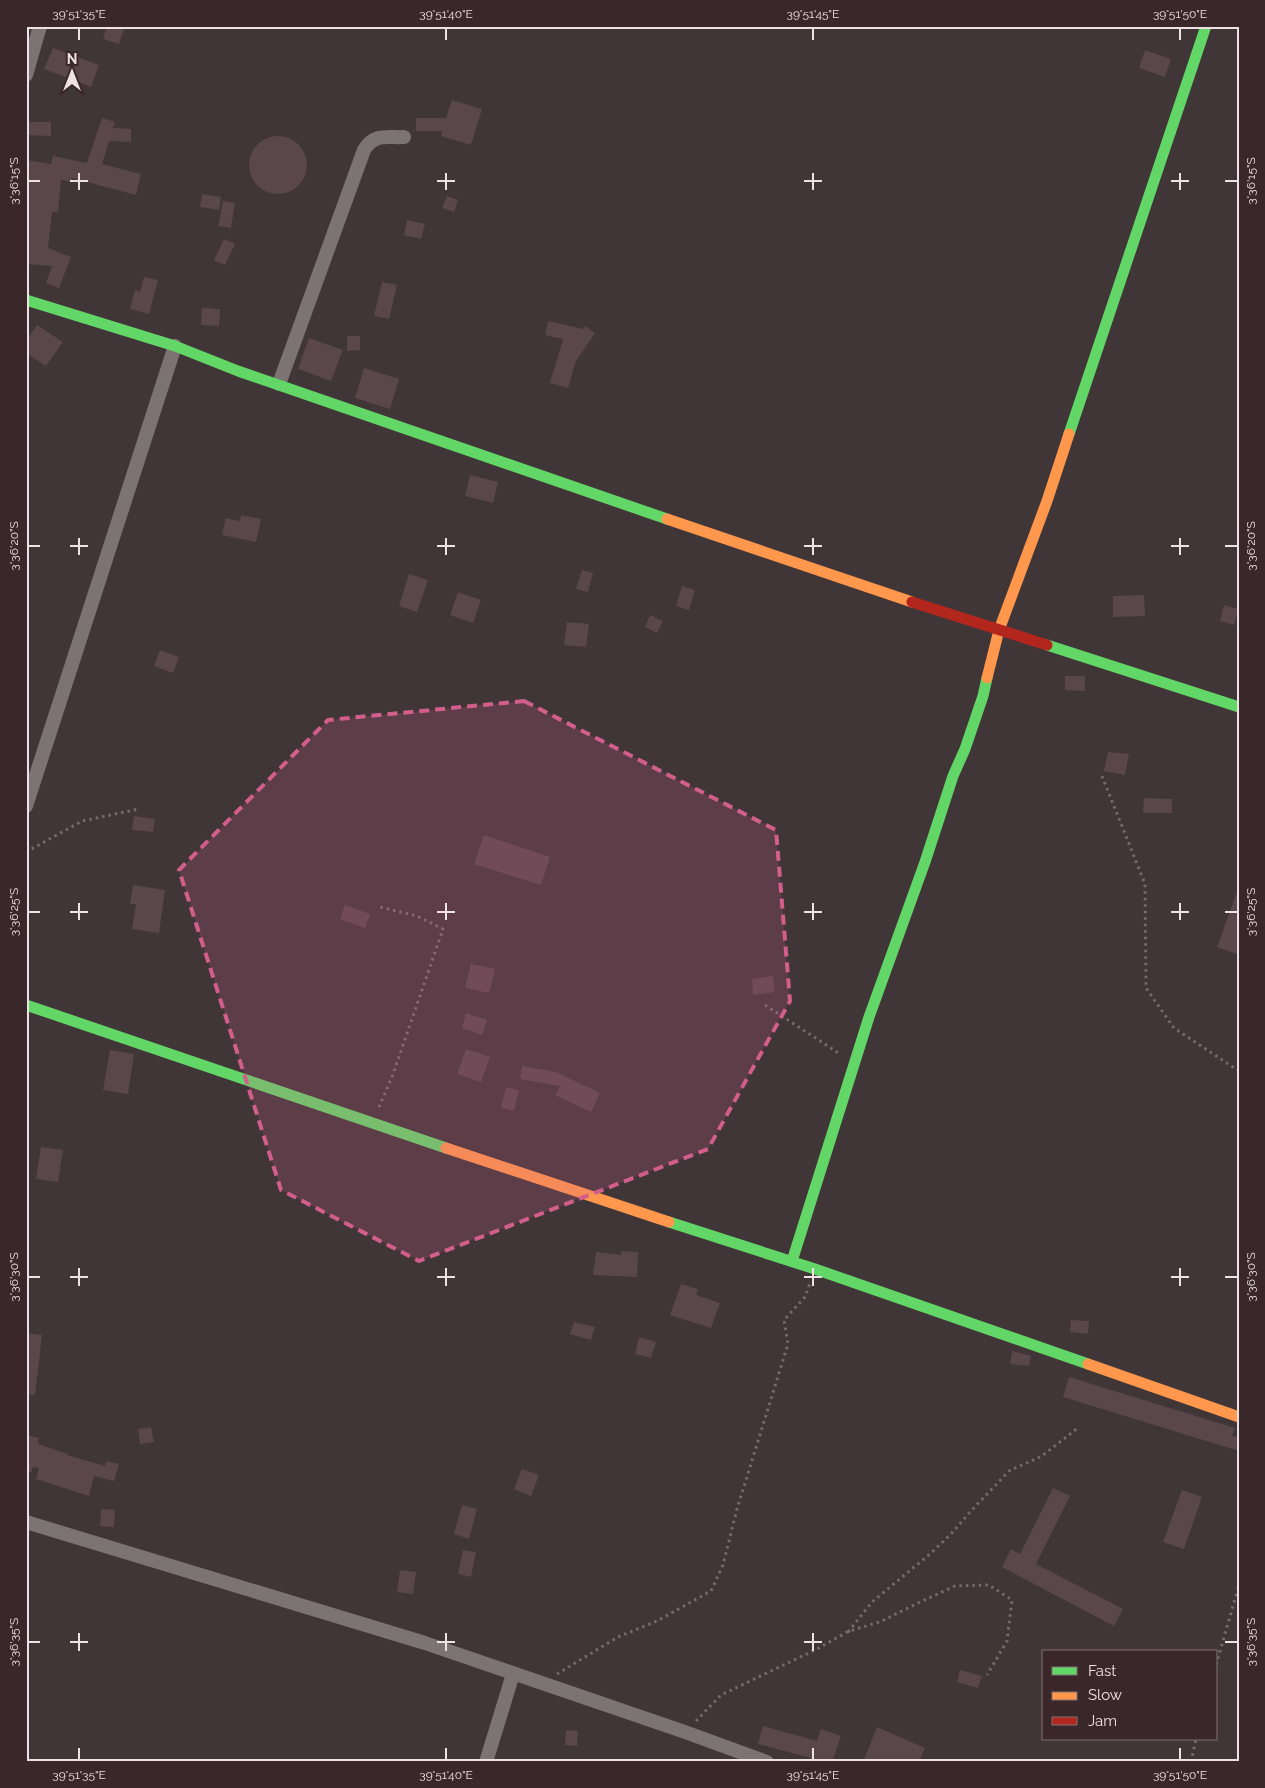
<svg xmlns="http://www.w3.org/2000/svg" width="1265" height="1788" font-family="Raleway,sans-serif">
	<rect width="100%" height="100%" fill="#403537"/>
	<path fill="#5a474b" d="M107,26H125L119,44L103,39Z
		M53,48L99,65L91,87L44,69Z
		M1145,50L1171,59L1165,77L1139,68Z
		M452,100L482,109L471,145L441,136L442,131H416V118H446Z
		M102,118L115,122L113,128L131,129V142L109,141L102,164L141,174L136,195L72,178V182L61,180L58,212H52L48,248L71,257L59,288L46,283L52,266L26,264V160L51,164L53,156L87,163Z
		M26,122H51V136L26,135Z
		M249 165a29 29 0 1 1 58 0a29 29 0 1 1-58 0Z
		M202,194L221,197L219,210L200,207Z
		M447,196L458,200L454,212L442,208Z
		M223,201L235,203L231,228L218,226Z
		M407,220L425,224L421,239L404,235Z
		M224,239L235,244L225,265L214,260Z
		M144,277L158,280L149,314L130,309L135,290L140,292Z
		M382,282L397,285L389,319L374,316Z
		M202,308L220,309L219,326L201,325Z
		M548,321L583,329L585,326L595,333L576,361L568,388L550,383L563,339L545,335Z
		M37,325L63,342L46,366L26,353V341Z
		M347,336H360V350L347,351Z
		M309,338L343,350L331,381L298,369Z
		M364,368L399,379L390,409L355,398Z
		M470,475L498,482L493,503L465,496Z
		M241,515L261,519L256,542L222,535L226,518L240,521Z
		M582,570L593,573L588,592L576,589Z
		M409,574L428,580L417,612L399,606Z
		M682,586L695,590L689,610L676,606Z
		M458,592L481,600L473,623L450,615Z
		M1144,595L1145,616L1113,617V596Z
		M1224,605L1238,609L1234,625L1220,621Z
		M650,615L663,621L657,633L645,627Z
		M567,622L589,624L586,647L564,645Z
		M160,650L179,657L173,673L154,666Z
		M1065,676H1085V691L1065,690Z
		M1108,752L1129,754L1125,775L1104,771Z
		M1144,798L1172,799V813H1143Z
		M134,816L155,819L153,832L132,830Z
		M484,835L550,857L541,885L474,864Z
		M133,885L165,890L159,933L132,929L136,904H130Z
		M1237,892H1239V955L1217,947Z
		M345,905L370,914L365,928L340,919Z
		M471,964L495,969L489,993L465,988Z
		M773,976L775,992L753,995L752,979Z
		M466,1013L487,1020L482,1035L462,1028Z
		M466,1049L490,1057L481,1082L457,1074Z
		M110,1050L134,1054L128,1094L103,1090Z
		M522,1066L556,1072L600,1093L591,1112L555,1095L560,1086L520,1079Z
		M506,1087L519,1090L514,1111L501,1108Z
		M41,1147L63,1150L58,1182L36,1179Z
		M621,1251L638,1252L637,1277L593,1275L596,1252L621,1255Z
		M681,1284L698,1289L696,1295L720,1303L711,1328L670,1315Z
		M1071,1320L1089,1321L1088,1334L1070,1332Z
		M574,1322L595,1327L591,1340L570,1334Z
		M26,1333L42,1335L35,1395L26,1394Z
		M639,1337L656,1342L651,1358L635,1354Z
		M1012,1351L1031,1356L1029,1366L1010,1364Z
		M1069,1377L1235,1428L1232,1436L1239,1437V1451L1063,1397Z
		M151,1427L154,1442L140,1444L138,1429Z
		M26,1435L39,1438L38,1444L68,1454L67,1455L105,1466L106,1461L119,1464L114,1481L94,1476L89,1496L36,1479L39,1468L33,1467L31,1472H26Z
		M522,1469L539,1475L531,1496L514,1489Z
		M1053,1488L1070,1496L1036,1564L1123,1609L1114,1626L1002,1567L1011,1549L1020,1554Z
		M1182,1490L1202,1497L1184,1549L1163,1542Z
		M462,1505L477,1509L469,1539L454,1534Z
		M101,1509L115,1510L114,1527L100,1526Z
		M463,1550L476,1552L471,1577L458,1574Z
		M400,1570L416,1572L413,1594L397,1592Z
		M960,1670L982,1676L978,1688L957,1682Z
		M763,1726L817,1741L821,1729L841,1736L832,1762H809L811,1758L758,1744Z
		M877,1727L925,1748L919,1762H863Z
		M566,1730L578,1731L577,1746L565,1745Z"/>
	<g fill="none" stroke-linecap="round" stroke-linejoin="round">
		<path stroke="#736b6d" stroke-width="3" stroke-dasharray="2.5 4" stroke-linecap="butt" d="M1102,776L1145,884L1146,988L1174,1028L1239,1071
			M26,852L82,821L139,809
			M765,1005L840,1054
			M379,1107L392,1077L443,929L417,916L380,907
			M848,1632L872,1602L930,1554L951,1534L970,1512L1009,1471L1042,1456L1079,1427
			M1216,1665L1239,1585
			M557,1674L618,1637L657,1621L711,1591L723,1565L737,1509L788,1344L784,1320L805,1297L810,1283
			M696,1721L721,1695L817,1649L847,1632L882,1621L918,1603L955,1586L989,1585L1012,1600L1007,1641L987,1675
			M1191,1762L1196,1739"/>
		<path stroke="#7c7375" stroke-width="14" d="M26,75L40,26
			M279,384L364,150C374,133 387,138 404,137
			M26,806L175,346
			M26,1522L425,1643L685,1732L767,1762
			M486,1762L513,1674"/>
		<path stroke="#63d668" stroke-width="11" d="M26,300L175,346L238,371L667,519
			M1069,434L1206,26
			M1047,645L1239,707
			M26,1005L446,1148
			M669,1222L815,1269L1088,1364
			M792,1261L869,1017L925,862L953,776L965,749L983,696L987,678"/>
		<path stroke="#ff974d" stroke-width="11" d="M667,519L912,602
			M987,678L999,630L1047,501L1069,434
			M446,1148L669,1222
			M1088,1364L1239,1417"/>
		<path stroke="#b3261e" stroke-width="11" d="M912,602L1047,645"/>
	</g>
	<path fill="#d25f8b" fill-opacity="0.2" stroke="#d25f8b" stroke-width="4" stroke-dasharray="10 6" stroke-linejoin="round" d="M524,701L776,830L790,1001L708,1149L419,1261L281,1190L179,870L328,720Z"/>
	<path fill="none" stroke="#efe2e4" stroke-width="2" d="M79,28V40M446,28V40M813,28V40M1180,28V40M79,173V190M446,173V190M813,173V190M1180,173V190M28,181H40M70,181H88M437,181H455M804,181H822M1171,181H1189M1225,181H1238M79,538V555M446,538V555M813,538V555M1180,538V555M28,546H40M70,546H88M437,546H455M804,546H822M1171,546H1189M1225,546H1238M79,903V920M446,903V920M813,903V920M1180,903V920M28,912H40M70,912H88M437,912H455M804,912H822M1171,912H1189M1225,912H1238M79,1268V1286M446,1268V1286M813,1268V1286M1180,1268V1286M28,1277H40M70,1277H88M437,1277H455M804,1277H822M1171,1277H1189M1225,1277H1238M79,1633V1651M446,1633V1651M813,1633V1651M28,1642H40M70,1642H88M437,1642H455M804,1642H822M1225,1642H1238M79,1748V1760M446,1748V1760M813,1748V1760M1180,1748V1760"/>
	<rect width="1265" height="1788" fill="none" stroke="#3a272a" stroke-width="55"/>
	<rect x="1042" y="1650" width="175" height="90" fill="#3a272a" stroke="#827274"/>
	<rect x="1052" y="1667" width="25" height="8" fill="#63d668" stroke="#827274"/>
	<text x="1088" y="1676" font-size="15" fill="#efe2e4">Fast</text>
	<rect x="1052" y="1692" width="25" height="8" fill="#ff974d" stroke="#827274"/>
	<text x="1088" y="1700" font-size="15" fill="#efe2e4">Slow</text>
	<rect x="1052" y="1717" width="25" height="8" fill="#b3261e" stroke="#827274"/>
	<text x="1088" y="1726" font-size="15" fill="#efe2e4">Jam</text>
	<g transform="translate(72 72)" stroke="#3a272a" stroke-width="4" paint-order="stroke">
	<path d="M0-4L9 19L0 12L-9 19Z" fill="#efe2e4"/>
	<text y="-8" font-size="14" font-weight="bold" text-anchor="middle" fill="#efe2e4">N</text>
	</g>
	<rect x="28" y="28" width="1210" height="1732" fill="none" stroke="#efe2e4" stroke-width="2"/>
	<g font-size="12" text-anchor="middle" fill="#efe2e4">
		<text x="79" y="18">39°51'35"E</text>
		<text x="446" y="18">39°51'40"E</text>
		<text x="813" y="18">39°51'45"E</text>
		<text x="1180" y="18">39°51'50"E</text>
		<text transform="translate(14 181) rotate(-90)" y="4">3°36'15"S</text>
		<text transform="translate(1251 181) rotate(-90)" y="4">3°36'15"S</text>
		<text transform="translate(14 546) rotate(-90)" y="4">3°36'20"S</text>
		<text transform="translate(1251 546) rotate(-90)" y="4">3°36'20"S</text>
		<text transform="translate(14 912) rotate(-90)" y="4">3°36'25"S</text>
		<text transform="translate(1251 912) rotate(-90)" y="4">3°36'25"S</text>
		<text transform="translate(14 1277) rotate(-90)" y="4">3°36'30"S</text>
		<text transform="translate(1251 1277) rotate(-90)" y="4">3°36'30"S</text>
		<text transform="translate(14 1642) rotate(-90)" y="4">3°36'35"S</text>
		<text transform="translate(1251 1642) rotate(-90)" y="4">3°36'35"S</text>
		<text x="79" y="1779">39°51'35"E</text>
		<text x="446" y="1779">39°51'40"E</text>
		<text x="813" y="1779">39°51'45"E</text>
		<text x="1180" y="1779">39°51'50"E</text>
	</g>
</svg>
